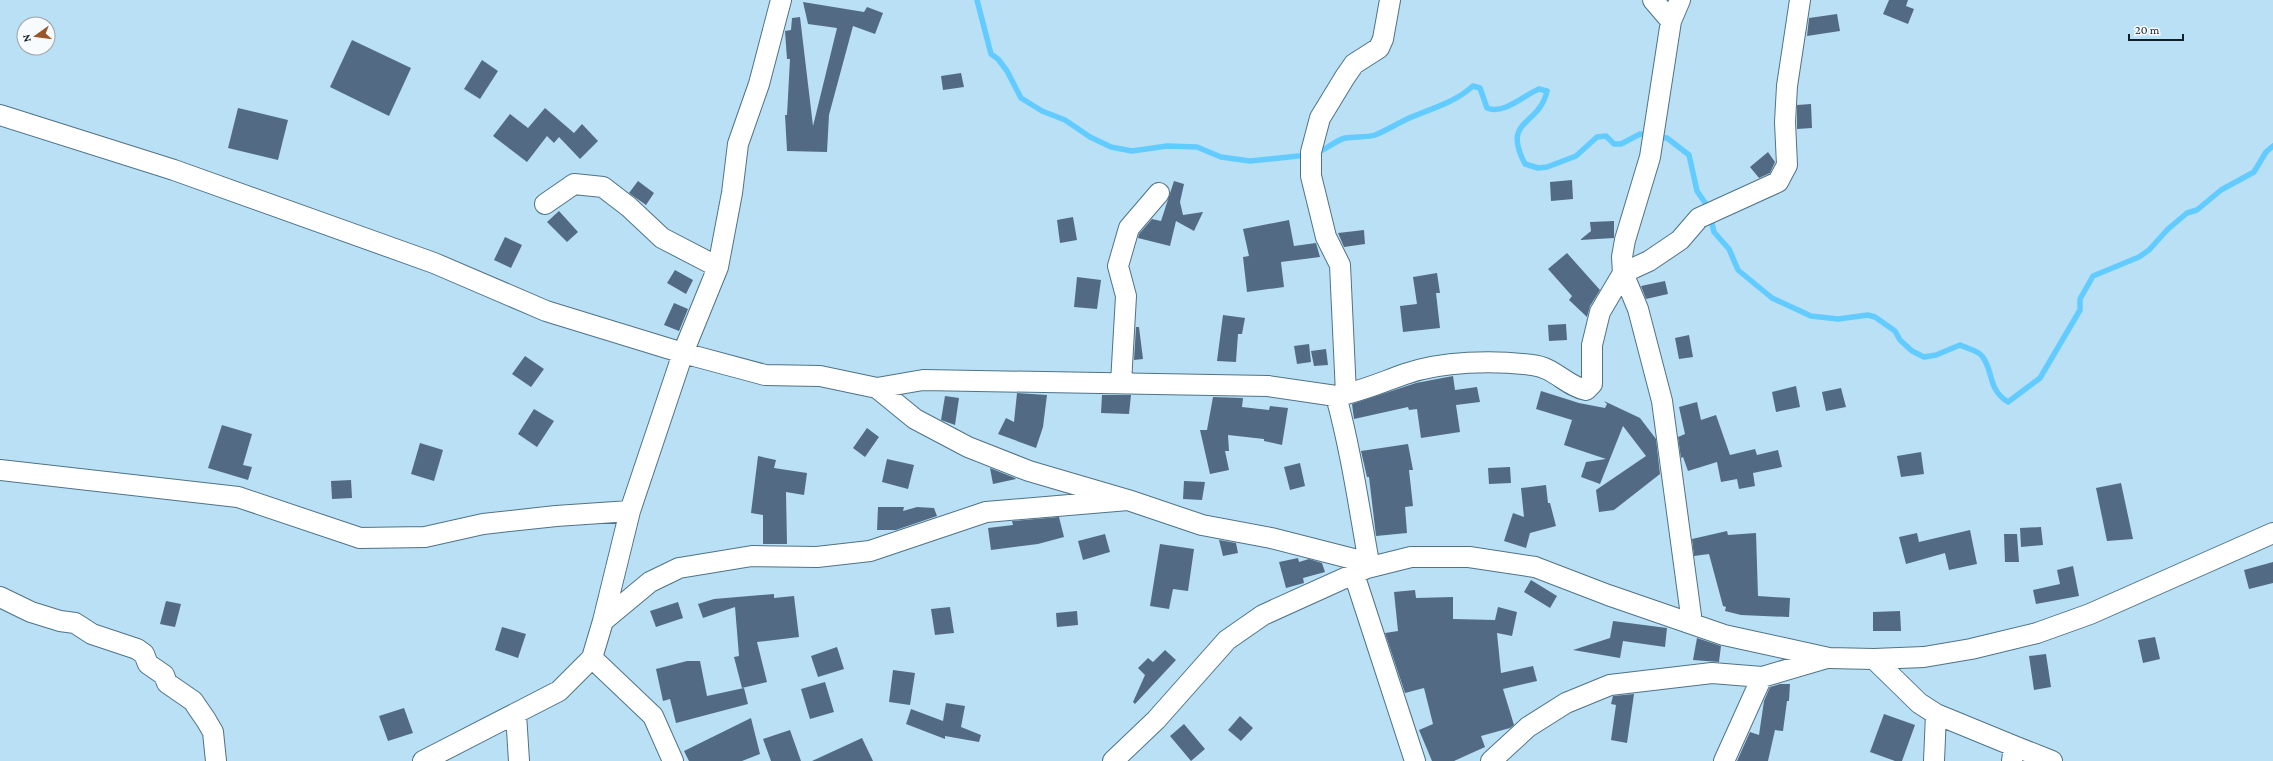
<svg xmlns="http://www.w3.org/2000/svg" width="2273" height="761" font-family="'Crimson Pro',serif">
	<rect width="100%" height="100%" fill="#bae0f6"/>
	<g fill="none" stroke-linecap="round" stroke-linejoin="round">
		<path stroke="#62cbff" stroke-width="5.5" d="M977,0L991,54L998,59L1007,71L1021,98L1042,111L1065,120L1090,137L1111,147L1132,151L1167,146L1197,147L1221,157L1250,161L1308,155
			M1316,153C1328,149 1334,141 1345,138C1355,136 1366,138 1375,135C1385,131 1395,125 1405,120C1429,109 1453,104 1473,86L1480,88L1487,108C1504,115 1524,95 1539,89L1547,91C1539,127 1501,118 1525,164L1538,168L1547,167L1576,156L1597,137L1606,136L1614,144H1621L1640,134L1667,138L1689,155L1697,191L1708,207L1714,232L1729,249L1738,270L1772,298L1811,316L1838,319L1868,315L1875,317L1895,331L1900,340L1912,351L1924,357L1936,355L1960,345C1966,348 1979,351 1982,356C1994,371 1987,389 2008,402L2040,378L2080,310V299L2093,276L2139,257L2149,250L2168,229L2187,213L2197,210L2221,190L2254,172L2266,152L2273,146"/>
	</g>
	<path fill="#536a85" d="M1889,0H1908L1906,6L1914,9L1908,24L1883,14Z
		M803,2L864,12L867,7L883,13L875,34L853,26L829,115L827,152L787,151L785,115H787L790,59H787L785,31L791,30L792,18L800,17L813,126L837,28L808,24Z
		M1837,14L1840,31L1807,36L1809,18Z
		M352,40L411,68L389,116L330,87Z
		M482,60L498,71L480,99L464,89Z
		M961,73L964,87L943,90L941,76Z
		M1811,104L1812,128L1797,129V105Z
		M238,108L288,120L278,160L228,148Z
		M545,108L574,133L582,124L598,141L580,159L559,137L554,143L547,136L527,162L493,136L510,114L528,128Z
		M1768,152L1775,162L1770,173L1759,178L1750,167Z
		M1572,180L1573,199L1551,201L1550,182Z
		M638,181L654,193L646,205L629,193Z
		M1174,181L1184,184L1180,202L1183,215L1203,212L1194,231L1176,221L1170,246L1138,238L1139,234L1152,219L1161,221Z
		M559,211L578,232L567,242L547,222Z
		M1073,217L1077,240L1060,243L1057,220Z
		M1289,220L1294,246L1316,243L1320,257L1281,262L1284,287L1247,292L1243,257L1249,256L1243,229Z
		M1614,221V238L1580,240L1591,231L1590,222Z
		M1364,230L1365,244L1344,247L1338,233Z
		M505,237L522,245L511,268L494,260Z
		M1567,253L1600,290L1590,306L1587,317L1569,300L1572,296L1548,269Z
		M675,270L693,280L686,294L667,283Z
		M1437,273L1440,293H1436L1440,328L1403,332L1400,306L1417,304L1413,277Z
		M1077,277L1101,280L1097,309L1074,307Z
		M1665,281L1668,294L1646,299L1641,286Z
		M674,303L688,309L679,331L664,325Z
		M1223,315L1245,318L1242,334H1238L1236,362L1217,361Z
		M1566,324L1567,340L1549,341L1548,325Z
		M1136,327H1139L1143,359L1134,360Z
		M1689,335L1693,357L1679,359L1675,338Z
		M1309,344L1311,362L1297,364L1294,346Z
		M1326,349L1328,365L1314,366L1311,351Z
		M525,356L544,369L531,387L512,374Z
		M1453,376L1455,390L1477,387L1480,402L1456,405L1460,432L1421,438L1417,409L1409,410L1408,407L1354,419L1352,404L1416,383Z
		M1796,386L1800,407L1776,412L1772,392Z
		M1841,388L1846,407L1826,411L1822,392Z
		M1541,391L1579,403L1605,408L1607,404L1604,401L1640,418L1656,439L1660,474L1614,510L1599,512L1596,490L1646,456L1623,426L1600,484L1581,477L1586,462L1606,459L1564,445L1572,420L1536,409Z
		M1017,393L1047,395L1043,427L1036,448L998,434L1006,418L1014,422Z
		M1102,395H1131L1129,414L1101,413Z
		M945,396L959,398L955,425L941,420Z
		M1213,397L1243,398L1242,407L1269,410L1270,406L1288,408L1282,445L1264,441V439L1228,435L1229,451H1225L1229,470L1210,474L1200,430H1207Z
		M1697,402L1701,420L1716,415L1730,455L1755,449L1757,455L1778,450L1782,467L1753,473L1755,486L1739,489L1737,479L1721,482L1717,462L1688,471L1683,457L1681,458L1678,437L1685,434L1679,407Z
		M534,409L554,421L537,447L518,434Z
		M222,425L252,434L243,465L252,467L248,480L208,468Z
		M867,428L879,437L865,457L853,448Z
		M420,443L443,450L434,481L411,474Z
		M1408,444L1413,470H1409L1413,506L1405,507L1407,533L1376,536L1369,477H1367L1361,451Z
		M1921,452L1924,474L1901,477L1897,456Z
		M758,456L776,460L774,468L807,473L804,495L786,492L787,544H763V515L751,513Z
		M887,459L914,465L908,489L882,482Z
		M1300,463L1305,486L1290,490L1284,467Z
		M1510,467L1511,483L1489,484L1488,468Z
		M990,468L1015,478L1016,479L993,484Z
		M351,480L352,498L332,499L331,481Z
		M1184,481L1205,482L1202,500L1183,499Z
		M2121,483L2133,539L2107,541L2096,488Z
		M1546,485L1548,503H1550L1556,526L1530,533L1526,548L1504,541L1513,513L1524,517L1521,488Z
		M878,507H904L903,511L917,507L934,508L937,516L896,530H877Z
		M1059,517L1064,537L1038,544L991,550L988,528L1013,525L1012,521Z
		M2041,527L2043,545L2021,547L2020,528Z
		M1970,530L1977,564L1949,570L1945,553L1906,564L1899,537L1917,533L1919,542Z
		M1727,531L1728,535L1756,533L1758,596L1790,598L1789,617L1741,615L1725,611L1726,607L1723,606L1709,554L1694,556L1692,539Z
		M1105,534L1110,552L1083,560L1078,541Z
		M2004,534H2017L2019,562H2005Z
		M1219,540L1236,543L1238,553L1223,556Z
		M1160,544L1194,549L1188,591L1173,589L1169,609L1150,606Z
		M1298,558L1299,562L1309,559L1322,563L1325,572L1303,578L1304,583L1286,588L1279,562Z
		M2273,562V583L2249,589L2244,570Z
		M2073,566L2079,596L2036,604L2033,590L2060,584L2057,570Z
		M1531,580L1557,596L1550,608L1524,592Z
		M1415,590L1416,598L1453,597V619L1495,620L1498,607L1517,612L1512,636L1497,633L1501,673L1533,666L1537,681L1503,689L1514,725L1510,728L1481,736L1485,747L1454,761H1432L1419,730L1433,724L1424,688L1405,693L1385,633L1398,631L1394,592Z
		M774,594V598L794,596L799,637L757,642L767,682L742,688L734,657L739,656L735,607L703,618L698,604L714,599Z
		M166,601L181,604L175,627L160,624Z
		M678,602L683,618L656,627L650,611Z
		M950,607L954,633L935,635L931,609Z
		M1077,611L1078,625L1057,627L1056,613Z
		M1900,611L1901,631H1873V612Z
		M1613,621L1667,628L1665,647L1623,641L1620,658L1573,650L1610,638Z
		M502,627L526,634L518,658L495,650Z
		M2155,637L2160,659L2143,663L2138,640Z
		M1697,638L1721,646L1719,662L1693,660Z
		M837,647L844,669L818,677L811,656Z
		M1165,650L1176,660L1135,704L1133,702L1145,675L1138,668L1148,658L1153,662Z
		M2046,654L2051,687L2034,690L2029,656Z
		M687,661H700L707,696L744,688L748,704L676,723L670,699L663,701L656,669Z
		M893,670L915,673L910,705L889,702Z
		M825,682L834,712L810,719L801,689Z
		M1780,684H1790L1789,701H1787L1783,731L1775,730L1768,761H1737L1750,732L1759,735L1764,701L1770,687Z
		M1634,694L1627,743L1611,740L1616,705L1611,704L1613,696Z
		M946,703L965,706L961,727L981,735L979,742L945,736V739L906,724L911,709L943,721Z
		M404,708L413,733L388,741L379,716Z
		M1884,714L1915,725L1902,761H1895L1870,752Z
		M1240,716L1253,728L1241,741L1228,730Z
		M751,718L760,754L742,761H689L684,751Z
		M1184,724L1205,749L1191,761L1170,736Z
		M790,730L801,761H771L763,739Z
		M862,738L873,761H812Z"/>
	<g fill="none" stroke-linecap="round" stroke-linejoin="round">
		<defs>
			<path id="street" d="M1653,0L1671,21
				M1680,0L1671,21L1650,157L1625,240L1622,257L1623,273L1638,309L1662,401L1692,623
				M0,115L174,170L434,263L546,311L683,353L765,375L820,376L877,388L923,380L1268,386L1336,396C1351,451 1359,507 1369,563L1367,568
				M545,204L574,184L603,187L629,207L662,238L718,267
				M1121,383L1126,296L1118,266L1129,228L1159,193
				M877,388L915,419L968,447L1029,471L1128,500L1202,525L1271,538L1369,563
				M1346,394L1340,265L1326,237L1311,176V152L1320,118L1345,77L1354,64L1379,48L1383,39L1390,0
				M1336,396C1361,392 1382,382 1405,374C1442,361 1494,360 1532,365C1554,367 1566,386 1586,390L1592,384V345L1600,312L1623,273L1649,261L1680,240L1699,218L1778,182L1787,165L1785,122L1787,86L1800,0
				M0,470L238,497L360,538L425,537L483,524L556,516L630,511L603,621
				M630,511L683,353L718,267L732,193L738,144L759,84L781,0
				M1354,574L1415,761
				M0,597L31,612L60,621L75,623L92,634L137,649L144,654L148,664L164,675L167,683L193,701L206,720L213,732L216,761
				M592,658L653,716L673,761
				M1874,659L1919,703L1936,714L2014,746L2012,761
				M516,714L519,761
				M2014,746L2052,761
				M423,761L559,691L592,658L603,621L650,582L679,568L752,556L817,557L870,551L986,512L1128,500
				M1113,761L1156,720L1227,640L1263,615L1367,568L1411,557H1469L1535,567L1608,595L1724,635L1829,658L1874,659L1924,657L1971,649L2037,633L2090,614L2273,533
				M1491,761L1528,727L1566,703L1610,685L1712,673L1762,677L1827,658
				M1724,761L1762,677
				M1934,761L1936,714"/>
		</defs>
		<use href="#street" stroke="#4f7386" stroke-width="22"/>
		<use href="#street" stroke="#fff" stroke-width="20"/>
	</g>
	<g transform="translate(36 36) rotate(256)"><circle r="19" fill="#f8fbfe" stroke="#9ba3a8"/>
	<path d="M0-3L7 15L0 10L-7 15Z" fill="#995626"/>
	<text y="-6" font-size="11" font-weight="bold" text-anchor="middle" fill="#101e26">N</text>
	</g>
	<path d="M2129 34v6h54v-6" fill="none" stroke="#101e26" stroke-width="2"/>
	<text x="2135" y="34" font-size="12" fill="#101e26" stroke="#f8fbfe" stroke-width="3" paint-order="stroke">20 m</text>
</svg>
